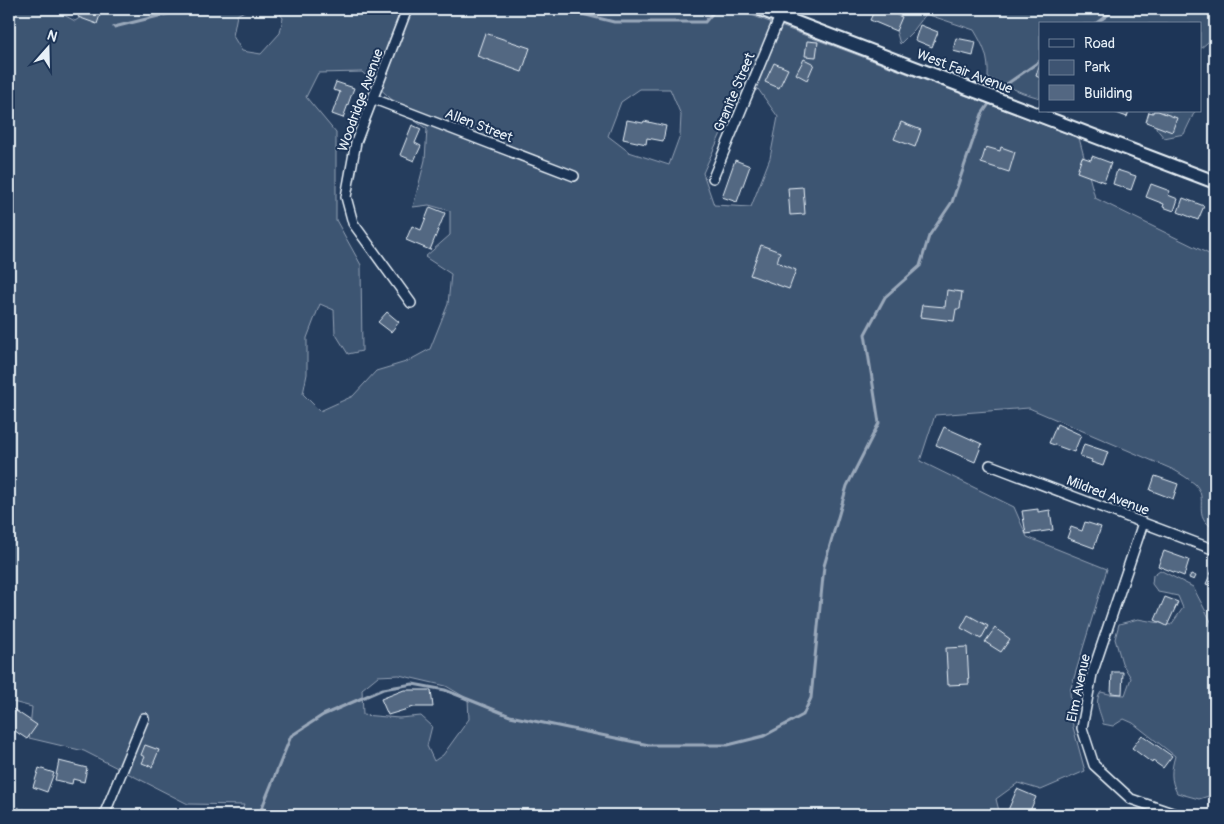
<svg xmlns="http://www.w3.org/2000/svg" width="1224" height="824" font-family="Pangolin,sans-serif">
	<rect width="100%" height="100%" fill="#253d5d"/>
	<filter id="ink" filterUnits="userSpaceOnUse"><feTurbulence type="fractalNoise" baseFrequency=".02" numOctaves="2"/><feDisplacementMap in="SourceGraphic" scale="10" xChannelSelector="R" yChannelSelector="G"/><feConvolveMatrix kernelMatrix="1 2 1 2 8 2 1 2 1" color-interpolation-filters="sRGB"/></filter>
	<g filter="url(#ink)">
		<path fill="#3e5472" stroke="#93a2b5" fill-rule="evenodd" d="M9,9H53L75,21L93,9H248L237,15L233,36L242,51L261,54L280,33L283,18L277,9H735L1079,138L1095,198L1215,257V529C1190,515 1210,500 1195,484C1189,479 1181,474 1174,470L1029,408L935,415L920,461L1014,507L1027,537L1107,569L1070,691L1073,727L1085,771L1041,790L1018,783L996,799L1000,815H240L244,805L188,804L84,751L29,738L32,707L9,701V359L11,350L9,349ZM362,72L415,121L427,129L425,160L413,207L429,205L450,211V235L425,257L451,274L448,304L430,349L406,362L376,371L353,396L320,411L303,394L307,374V338L320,304L334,310L335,333L348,354L362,351L361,265L336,220V133L306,97L318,73ZM640,89H670L681,115L680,135L669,165L629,152L608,136L621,102ZM758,89L778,117L770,158L751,207L714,205L703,173L733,107ZM399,675L446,686L468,699L469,719L443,755L434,761L427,746L432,726L421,716L399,718L363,715L362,689L378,676Z
			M840,9H868L860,12L840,16Z
			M890,9H1215V36L1200,49V24H1040V98L1023,93L988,78C989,57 984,47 974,30L926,14L914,30L900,44Z
			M1154,111H1195L1184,134L1164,138L1156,128L1157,117Z
			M1160,570L1193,587L1215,629V794L1199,799L1177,793C1170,780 1171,770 1175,756L1133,723L1124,719L1113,726L1103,724C1101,712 1093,703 1101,692L1109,694L1125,695L1131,678L1122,663L1115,639L1119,624L1138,619L1171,625L1183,608L1178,596L1158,592L1152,584L1153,575Z"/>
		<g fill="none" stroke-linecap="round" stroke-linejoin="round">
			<path stroke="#99a8ba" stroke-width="3" d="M562,9L614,22H705L716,9
				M1095,24L1109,14L1112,9
				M114,27L187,9
				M996,94L1001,88L1040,61
				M259,815L291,736L323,715L383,689L413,684L445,690L510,716L649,745H728L764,736L803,715L811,698L824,566L847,486L879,423L865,334L885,297L920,266L929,236L952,202L982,114L991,101"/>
		</g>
		<path fill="#536782" stroke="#e8f1f8" d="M81,9H102L97,24L78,17Z
			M875,9H882L902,17L896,31L870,20Z
			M920,25L938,32L932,47L915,40Z
			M485,33L530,48L522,72L477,56Z
			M956,38L976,42L973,56L953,51Z
			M807,41L818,42L816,57L805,56Z
			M804,59L814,64L807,80L796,74Z
			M774,63L788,69L779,88L765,82Z
			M1040,63V78L1036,76Z
			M336,82L354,88L343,118L332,114L340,92L333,90Z
			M1111,111H1129L1127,117Z
			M1153,111H1158L1177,118L1172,132L1146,122L1149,112L1153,113Z
			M627,120L643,123L644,121L666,126L663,141L647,138L646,144L623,139Z
			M901,122L921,130L915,147L894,139Z
			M412,125L421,129L415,143L421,146L414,161L400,155Z
			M986,147L1000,151L1001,147L1015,152L1009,172L981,163Z
			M1092,156L1111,163L1104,182L1077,172L1082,157L1091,160Z
			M735,160L750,166L737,202L722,197Z
			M1117,170L1136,176L1131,190L1113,184Z
			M1151,184L1170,191L1168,195L1178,199L1174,211L1163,207L1164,204L1146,197Z
			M803,187L805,214L790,215L788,188Z
			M1183,198L1204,206L1198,220L1178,212Z
			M430,207L445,213L430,250L406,240L412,226L421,230Z
			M1215,222V234L1211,233Z
			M761,245L780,252L777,262L796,270L789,289L750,275Z
			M947,290L962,292L960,309H956L954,321L920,317L922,305L945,307Z
			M387,312L399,322L391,332L378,322Z
			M1057,424L1081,435L1074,452L1049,443Z
			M944,427L982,444L975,462L936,445Z
			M1084,444L1108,452L1103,466L1091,462L1092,460L1080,456Z
			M1155,476L1178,484L1173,499L1150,490Z
			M1038,509V512L1050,510L1053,530L1026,534L1022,511Z
			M1085,522L1101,527L1094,548L1067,538L1071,527L1082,531Z
			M1164,551L1189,560L1184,576L1158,566Z
			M1213,568L1215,569V587L1206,584Z
			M1191,574L1196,576L1194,580L1189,578Z
			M1165,597L1178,602L1167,626L1155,620Z
			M968,615L988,626L981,639L961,628Z
			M995,628L1010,639L1001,652L985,642Z
			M967,647L969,684L948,685L946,648Z
			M1112,672H1123L1122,694L1111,693Z
			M404,690H431L433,707H414L388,715L381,699Z
			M13,709L37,725L27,739L9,727V715Z
			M1142,735L1172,756L1163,768L1153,761L1152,763L1132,748Z
			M145,745L159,750L152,767L142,763L145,757L141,755Z
			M59,761L87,768L84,782L73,779L72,784L55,780Z
			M39,768L54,773L47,792L33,787Z
			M1017,789L1036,797L1030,811L1039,815H1006Z"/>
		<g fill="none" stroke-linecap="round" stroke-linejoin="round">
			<defs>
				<path id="street" d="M407,9L356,142L346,197L353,223L411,303
					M374,99L574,176
					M713,178L780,16
					M990,465L1215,550
					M1143,523L1092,674L1082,728L1094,765L1131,799L1178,815
					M104,815L144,718"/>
				<path id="secondary" d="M760,9L1215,182"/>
			</defs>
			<use href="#street" stroke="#e8f1f8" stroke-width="12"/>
			<use href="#secondary" stroke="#e8f1f8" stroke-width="16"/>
			<path stroke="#e8f1f8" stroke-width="2" stroke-dasharray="1 4" stroke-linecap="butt" d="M9,804L37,815"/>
			<use href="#street" stroke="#1d3557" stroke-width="9"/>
			<use href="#secondary" stroke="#1d3557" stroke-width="12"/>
		</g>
	</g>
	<g text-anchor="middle" stroke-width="4" stroke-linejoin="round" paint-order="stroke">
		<g font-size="14" fill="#e8f1f8" stroke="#1d3557">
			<text transform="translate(965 71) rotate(21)" y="5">West Fair Avenue</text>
			<text transform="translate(734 92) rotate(-67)" y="5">Granite Street</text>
			<text transform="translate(360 100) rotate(-70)" y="5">Woodridge Avenue</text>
			<text transform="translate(479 125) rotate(21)" y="5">Allen Street</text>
			<text transform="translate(1108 495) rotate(21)" y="5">Mildred Avenue</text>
			<text transform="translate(1078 688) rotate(-78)" y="5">Elm Avenue</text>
		</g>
	</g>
	<rect width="1224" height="824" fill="none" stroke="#1d3557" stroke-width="30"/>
	<rect x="15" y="15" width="1194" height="794" fill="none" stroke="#e8f1f8" stroke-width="2" filter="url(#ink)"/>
	<rect x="1039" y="22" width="162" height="90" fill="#1d3557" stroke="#6e8097"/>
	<rect x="1049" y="39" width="25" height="8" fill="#1d3557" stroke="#6e8097"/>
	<text x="1084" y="48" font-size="15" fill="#e8f1f8">Road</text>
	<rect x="1049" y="60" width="25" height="15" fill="#3e5472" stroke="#6e8097"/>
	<text x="1084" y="72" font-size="15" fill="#e8f1f8">Park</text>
	<rect x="1049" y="85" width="25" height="15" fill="#536782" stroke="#6e8097"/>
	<text x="1084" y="98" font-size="15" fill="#e8f1f8">Building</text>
	<g transform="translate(48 48) rotate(20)" stroke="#1d3557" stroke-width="4" paint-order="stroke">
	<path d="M0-4L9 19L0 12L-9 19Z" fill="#e8f1f8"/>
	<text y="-8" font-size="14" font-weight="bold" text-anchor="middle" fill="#e8f1f8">N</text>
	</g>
</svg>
